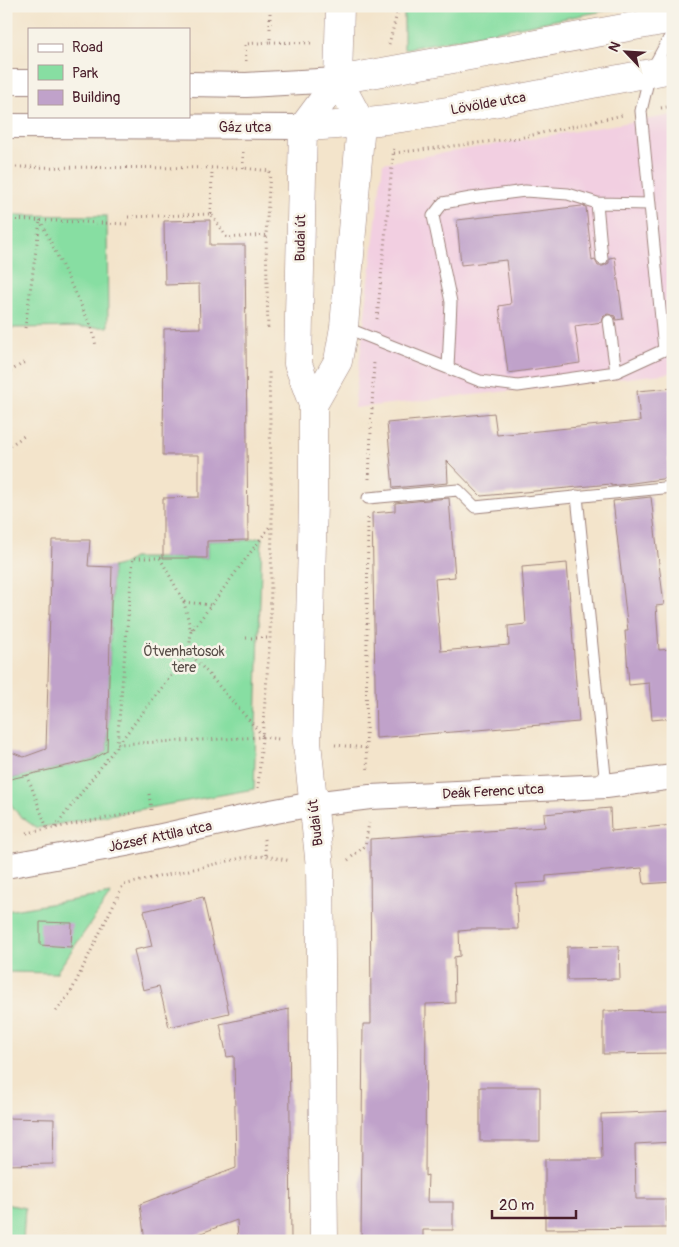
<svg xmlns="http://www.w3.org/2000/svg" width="679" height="1247" font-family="Pangolin,sans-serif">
	<rect width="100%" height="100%" fill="#f7f3e8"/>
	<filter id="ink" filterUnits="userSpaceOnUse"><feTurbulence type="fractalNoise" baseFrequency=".02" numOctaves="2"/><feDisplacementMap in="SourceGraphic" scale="10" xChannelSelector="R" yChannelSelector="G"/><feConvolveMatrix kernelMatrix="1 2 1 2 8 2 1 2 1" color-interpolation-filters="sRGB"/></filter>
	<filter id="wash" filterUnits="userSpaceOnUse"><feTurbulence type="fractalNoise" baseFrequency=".0096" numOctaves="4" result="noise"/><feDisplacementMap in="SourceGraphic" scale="20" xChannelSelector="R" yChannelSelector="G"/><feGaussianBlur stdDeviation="1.12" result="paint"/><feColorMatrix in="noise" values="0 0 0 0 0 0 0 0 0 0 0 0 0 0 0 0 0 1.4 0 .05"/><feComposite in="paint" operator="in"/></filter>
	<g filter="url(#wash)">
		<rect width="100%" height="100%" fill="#f3e4cb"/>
		<path fill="#f2cfe1" d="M673,115V373L354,408L383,163Z"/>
		<path fill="#87dea2" stroke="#687e66" d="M404,6H629L404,49Z
			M6,215L107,216L108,327L6,328Z
			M262,537L254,789L37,828C17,815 6,806 6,780L92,760L107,751L112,567L124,564L133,558H207V541L248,540Z
			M111,894L56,973L6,972V911Z
			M6,1204L25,1208L23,1241H6Z"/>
		<g id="blocks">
			<path fill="#c0a2ca" d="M582,206L586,207L592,261L595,260L598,266H603L609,263V258L615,257L623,319L616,320L615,316L608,314L604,315L602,322L575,326L580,363L508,373L499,306L511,304L506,260L461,265L457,220Z
				M210,220V245H245L248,540L207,541V558H163V498L199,497V455H163L164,329L200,328L199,284L165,285L164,221Z
				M673,388V453L668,459L669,478L611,486V484L481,496L447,461L448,483L393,488L387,423L494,413L497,435L640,421L637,391Z
				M651,497L664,605L656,606L659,650L673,649V718L652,720L649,683L629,685L625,631H628L613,501Z
				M449,498L455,577L435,579L441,651L509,645L508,626L526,624L522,567L567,563L579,722L376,738L372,513L395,511V503Z
				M52,540H90L88,566L112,567L107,751L92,760L6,780V750L24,757L46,749Z
				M610,808L611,831L673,825V882L644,884L642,868L546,876V882L516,884L518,929H471V930L459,931L460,956L454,957L455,1003L426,1004L425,1176L428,1175L427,1202H453V1230H423V1241H361L363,1024H371L370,839L545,827L544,814Z
				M203,897L229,1013L169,1027L159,986L143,990L134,950L152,946L144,911Z
				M40,922L72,923L71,947L40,945Z
				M619,946L620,979L567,980V947Z
				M289,1009L291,1241H238L237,1220L179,1241H145L140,1204L236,1168L234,1056L227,1057L220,1024Z
				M673,1010V1053L603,1054V1011Z
				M480,1087H540V1141H480Z
				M673,1111V1142L635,1144L636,1199H666L667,1228L545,1229V1159H602L601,1114Z
				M6,1118L54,1119L53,1164L6,1165Z"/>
		</g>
	</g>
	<g filter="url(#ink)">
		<use href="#blocks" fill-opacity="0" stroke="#9e827b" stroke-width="1"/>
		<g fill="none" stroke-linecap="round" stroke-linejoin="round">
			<defs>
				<path id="lane" d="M597,203L602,259
					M609,321L616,372
					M344,327L480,381L518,386L616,372L664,350L673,349
					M664,350L641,111L650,73L673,31
					M448,368L451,302L433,216L443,203L471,198L525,191L568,194L597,203L650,204
					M577,496L606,786
					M368,498L458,490L475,507L673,487"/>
				<path id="street" d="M6,82H29
					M189,84L246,85L338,80
					M6,126L303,127
					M6,866L126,844L260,814L313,804L370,797L606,786L673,777"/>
				<path id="secondary" d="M338,80L673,19
					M303,127C427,122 551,90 673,69
					M313,405L338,361L344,327L361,123L338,80L340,6
					M324,1241L320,867L307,742L313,502V405L298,364L303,127L338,80"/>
			</defs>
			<use href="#lane" stroke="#9e827b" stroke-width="13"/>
			<use href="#street" stroke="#9e827b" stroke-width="26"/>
			<use href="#secondary" stroke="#9e827b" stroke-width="29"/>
			<path stroke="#9e827b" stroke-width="3" stroke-dasharray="1 4" stroke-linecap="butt" d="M270,42L311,43
				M389,44L399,6
				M246,61L245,44L270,42V6
				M661,108L673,106
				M243,152V168
				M394,153L519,138L623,115
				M6,167L243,168L270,171L266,235L268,331
				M211,214L212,169
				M128,217L211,214L227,238L266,235
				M6,219L128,224
				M40,220L92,328L96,346
				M377,319L394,146
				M25,328L40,221
				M6,374L25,362
				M6,448L24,436
				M369,479L374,361
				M368,518L366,748L368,771
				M184,602L211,605
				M192,629L194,621
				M191,632L184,602L160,558H133L117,744L263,737L279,739
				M246,638H270
				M189,652L263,736
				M335,745L366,748
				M27,775L47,828
				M258,788L270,638L272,524L269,370
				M149,794L151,810
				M55,827L189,652L191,632L271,525
				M27,833L139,812
				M264,839L266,856
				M348,860L365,846L369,823
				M56,1011L71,992L123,885L246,857L266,856L291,861"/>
			<use href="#lane" stroke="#fff" stroke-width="11"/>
			<use href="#street" stroke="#fff" stroke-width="24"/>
			<use href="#secondary" stroke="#fff" stroke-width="28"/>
		</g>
	</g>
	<g text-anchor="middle" stroke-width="5" stroke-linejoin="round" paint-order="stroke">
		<g font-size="14" fill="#4a1f2b" stroke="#f7f3e8">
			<text transform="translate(488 103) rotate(-10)" y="5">Lövölde utca</text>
			<text x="245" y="132">Gáz utca</text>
			<text transform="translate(300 238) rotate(-89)" y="5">Budai út</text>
			<text transform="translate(493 791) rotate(-3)" y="5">Deák Ferenc utca</text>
			<text transform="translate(315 823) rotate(-97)" y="5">Budai út</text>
			<text transform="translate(160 836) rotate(-12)" y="5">József Attila utca</text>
		</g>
		<g font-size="14" fill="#594f49" stroke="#f7f3e8">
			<text x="184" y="656">Ötvenhatosok<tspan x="184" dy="16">tere</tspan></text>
		</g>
	</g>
	<rect width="679" height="1247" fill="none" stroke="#f7f3e8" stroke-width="25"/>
	<rect x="28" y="28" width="162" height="90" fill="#f7f3e8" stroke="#b29e9c"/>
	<rect x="38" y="44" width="25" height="8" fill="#ffffff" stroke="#b29e9c"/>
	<text x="72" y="52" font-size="15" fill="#4a1f2b">Road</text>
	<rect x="38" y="65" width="25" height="15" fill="#87dea2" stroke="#b29e9c"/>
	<text x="72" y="78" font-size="15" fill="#4a1f2b">Park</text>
	<rect x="38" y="90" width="25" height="15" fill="#c0a2ca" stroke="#b29e9c"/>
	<text x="72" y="102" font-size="15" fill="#4a1f2b">Building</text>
	<g transform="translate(626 52) rotate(295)" stroke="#f7f3e8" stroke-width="4" paint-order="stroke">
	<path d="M0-4L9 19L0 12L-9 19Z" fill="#4a1f2b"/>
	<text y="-8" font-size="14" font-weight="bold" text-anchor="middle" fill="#4a1f2b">N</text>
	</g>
	<path d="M492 1210v8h84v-8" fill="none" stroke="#4a1f2b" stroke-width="2.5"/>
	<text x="499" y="1210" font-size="15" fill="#4a1f2b" stroke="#f7f3e8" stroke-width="4" paint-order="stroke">20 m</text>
</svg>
